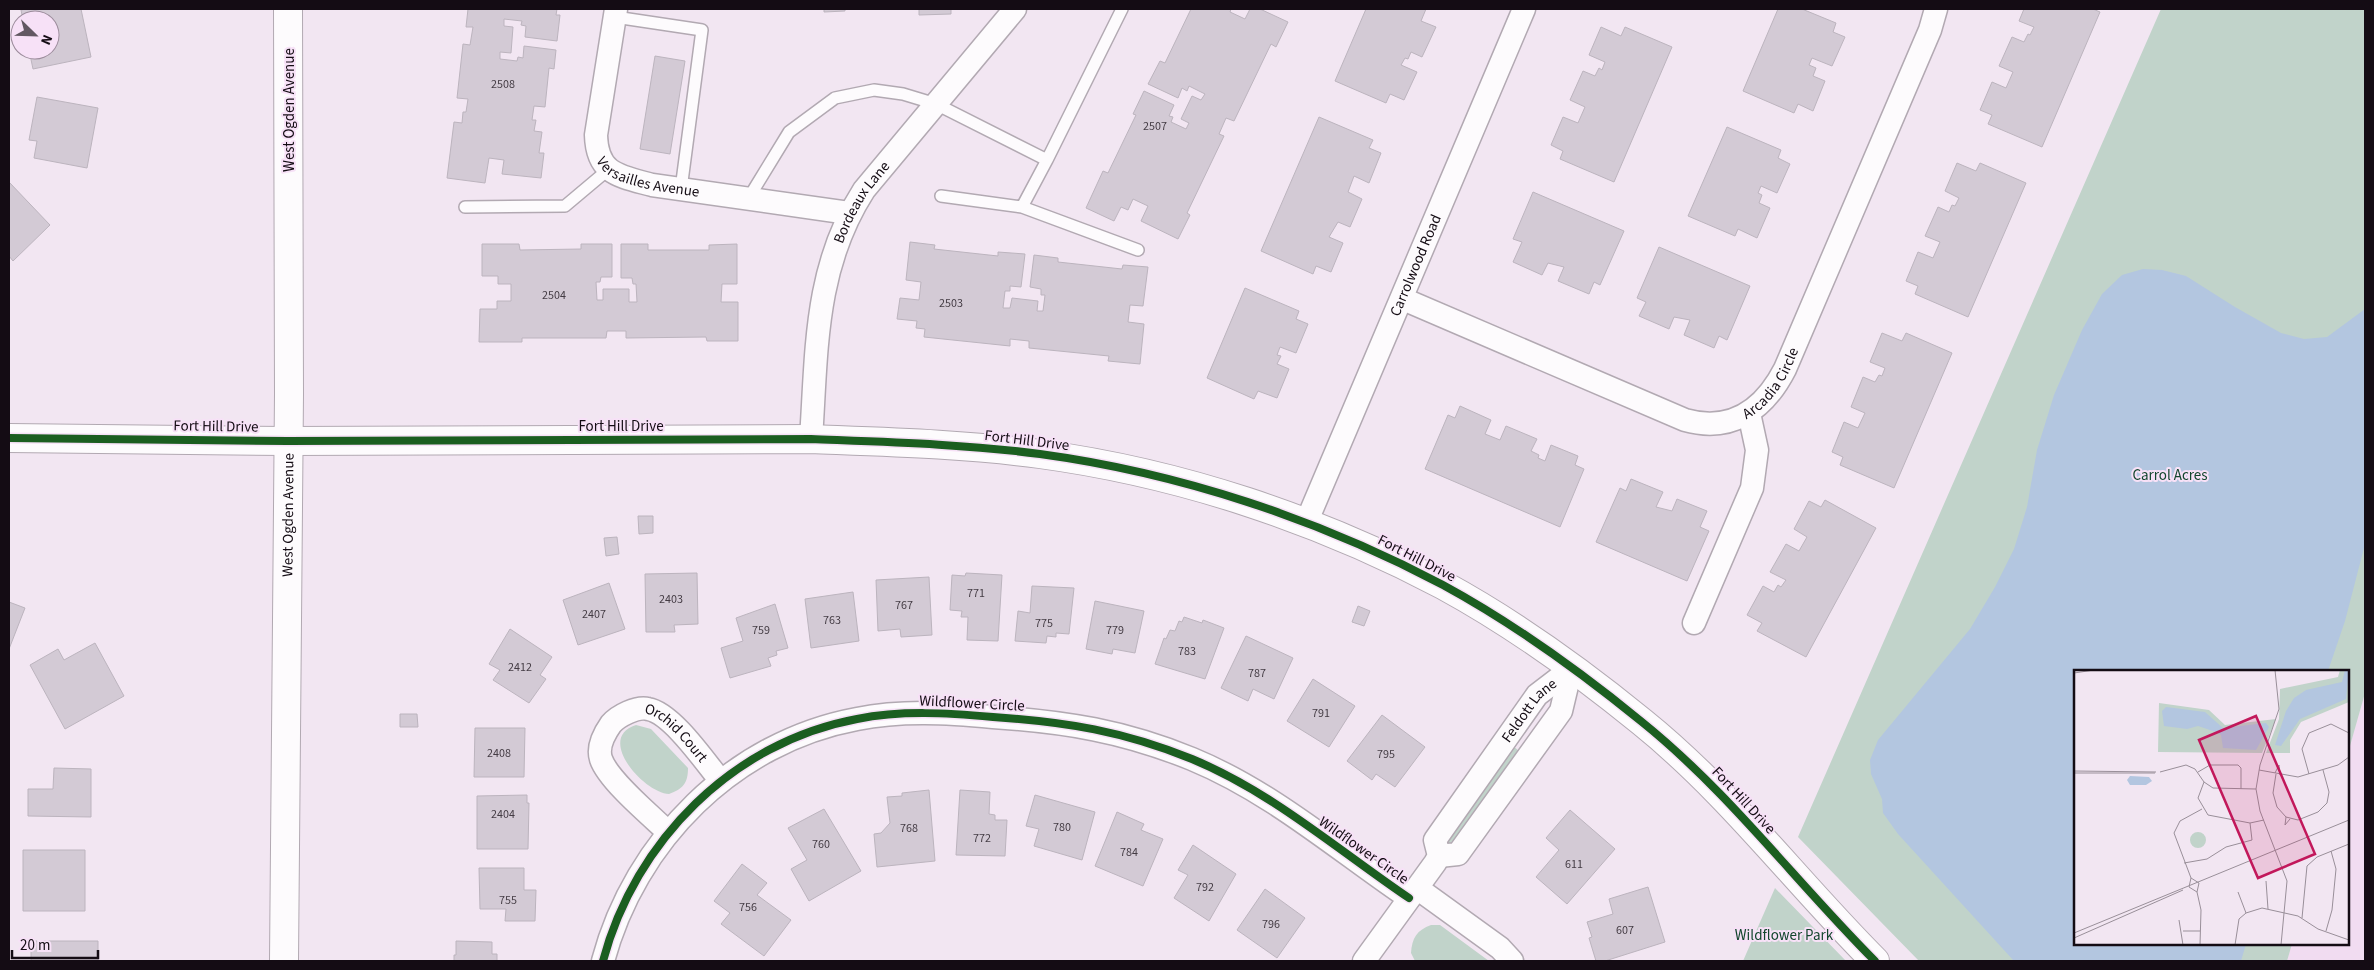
<svg xmlns="http://www.w3.org/2000/svg" width="2374" height="970" font-family="'Source Sans 3',sans-serif">
	<rect width="100%" height="100%" fill="#f2e6f2"/>
	<path fill="#f1dcf1" d="M2365,693V961H2287L2292,944H2348V753Z"/>
	<path fill="#c1d3ca" d="M2161,9H2365V693L2348,753V671H2075V944H2292L2287,961H1919L1798,837Z
		M636,725L651,729L688,768C688,783 683,789 669,794C644,793 595,738 636,725Z
		M1513,746L1519,751L1460,834L1447,846L1444,844Z
		M1775,888L1846,961H1743Z
		M1431,925H1440L1489,961H1415L1411,953C1412,938 1417,930 1431,925Z"/>
	<path fill="#b3c6e0" d="M2143,269L2162,270L2186,276L2235,307L2281,333L2304,339L2327,337L2365,309V544L2345,621L2328,671H2075V944H2246L2241,961H2014L1898,834L1883,813L1882,799L1871,774L1870,760L1878,740L1970,629L1995,587L2014,549L2027,507L2037,450L2054,395L2082,330L2102,294L2122,275Z"/>
	<path fill="#d3cad5" stroke="#bcb4be" d="M26,9H81L91,57L33,69L29,50H50V20H23L21,10Z
		M468,9H557L556,15H560L557,41L525,37L526,26L521,25L522,21L504,19V26L513,27L511,53L500,52V59L517,61L518,57L523,58L524,46L556,50L554,69L549,68L545,107L534,106L532,120H536L534,131L542,132L539,153H544L541,178L502,174L504,160L489,158L485,183L447,178L454,122L462,123L463,112H466L468,99L457,98L463,44L470,45L473,27H466Z
		M824,9H845V11L824,12Z
		M919,9H951V14L919,15Z
		M1191,9H1231L1230,12L1245,19L1250,9H1260L1288,22L1276,47L1271,44L1234,121L1226,118L1219,134L1224,136L1187,213L1190,215L1178,239L1141,221L1148,206L1133,199L1128,210L1121,207L1114,221L1086,208L1103,171L1108,173L1136,115L1133,114L1144,91L1174,105L1169,116L1173,117L1171,122L1186,129L1189,123L1181,119L1192,96L1201,100L1205,94L1189,86L1187,91L1182,88L1178,98L1148,84L1160,61L1165,63Z
		M1366,9H1426L1421,21L1436,27L1422,57L1411,52L1408,59L1405,58L1401,65L1417,72L1404,100L1390,94L1386,103L1335,81Z
		M1778,9H1802L1836,23L1833,32L1845,37L1832,66L1812,58L1809,65L1816,68L1813,76L1825,81L1813,111L1798,104L1794,113L1743,91Z
		M2024,9H2093L2100,12L2042,147L1988,124L1992,115L1980,110L1992,82L2006,88L2013,72L1999,66L2012,37L2024,42L2028,34L2030,35L2034,27L2019,21Z
		M1601,27L1621,36L1625,27L1672,47L1614,182L1560,159L1563,151L1551,145L1563,117L1578,123L1585,107L1570,100L1583,71L1595,76L1599,68L1602,70L1605,62L1589,55Z
		M655,56L685,61L670,154L640,149Z
		M37,97L98,108L87,168L34,158L37,141L29,140Z
		M1319,117L1373,140L1369,148L1381,153L1369,183L1354,176L1348,192L1362,199L1350,227L1338,222L1329,237L1343,243L1331,272L1316,266L1313,274L1261,251Z
		M1727,127L1781,150L1778,158L1790,164L1777,193L1761,186L1758,193L1762,195L1759,203L1770,208L1757,238L1738,229L1735,236L1688,216Z
		M1957,163L1976,171L1980,163L2026,183L1968,317L1915,294L1918,286L1906,281L1918,252L1933,258L1940,242L1925,236L1938,207L1949,212L1952,205L1955,206L1959,198L1945,191Z
		M9,182L50,225L13,261L9,256Z
		M1533,192L1624,231L1600,285L1594,282L1589,294L1558,281L1564,267L1548,263L1542,275L1513,262L1522,242L1513,239Z
		M910,242L935,245L934,249L998,256V252L1025,254L1021,287L1010,286V291H1005L1003,308H1010L1012,298L1038,301L1037,311H1043L1045,295H1041V289L1030,287L1034,255L1058,258V262L1122,269L1123,265L1148,267L1143,306L1130,305L1128,322L1144,324L1140,364L1108,361L1109,356L1029,348V341L1010,339V346L924,337L925,329L916,328L917,321L897,319L900,298L919,300L921,282L906,280Z
		M482,244H519L520,250L581,249V244H612V277H601L600,282H596L597,300H603V289H629V302H637L636,284H633L632,278H621V244H648V250H709V245L737,244V284H722L721,302H738V341H707L706,337L626,338V331H607L606,338H522V342H479L480,309H497V301H511V284H498V276H482Z
		M1659,247L1750,286L1727,340L1719,336L1714,348L1684,335L1690,320L1674,317L1669,329L1639,316L1646,302L1637,298Z
		M1245,288L1299,311L1296,319L1308,324L1296,353L1280,347L1277,355L1281,356L1277,364L1289,369L1277,398L1258,391L1254,399L1207,378Z
		M1882,333L1902,341L1906,333L1952,353L1894,488L1840,465L1843,457L1832,452L1844,422L1858,428L1865,413L1851,407L1863,377L1875,382L1879,375L1882,376L1885,368L1870,362Z
		M1460,406L1491,420L1485,434L1500,440L1506,426L1537,439L1531,451L1539,455L1538,458L1545,461L1551,445L1578,456L1575,465L1584,469L1560,527L1425,469L1448,415L1455,418Z
		M1631,479L1663,492L1656,507L1672,511L1677,499L1707,511L1700,527L1709,531L1687,581L1596,542L1620,488L1626,491Z
		M1825,500L1876,528L1806,657L1757,631L1762,623L1747,615L1763,586L1774,592L1778,585L1781,587L1786,580L1770,572L1786,544L1799,551L1807,537L1794,529L1809,501L1821,507Z
		M638,516H653V533L639,534Z
		M617,537L619,554L606,556L604,538Z
		M697,573L698,624L674,625L675,632H646L645,574Z
		M966,573L1002,575L998,641L967,640L968,617H961L962,611L950,610L952,575L965,576Z
		M929,577L932,635L901,637L900,629L878,631L876,580Z
		M609,583L625,629L578,645L563,600Z
		M1032,586L1074,588L1069,634L1056,633V637L1047,636L1046,643L1015,641L1018,611L1030,613Z
		M853,592L859,641L811,648L805,599Z
		M1095,601L1144,611L1135,653L1113,649L1112,654L1086,649Z
		M9,602L25,608L9,649Z
		M775,604L788,648L776,651L777,655L768,658L771,666L730,678L721,648L743,641L736,618Z
		M1358,606L1370,611L1364,626L1352,622Z
		M1184,617L1202,623L1203,620L1224,628L1205,679L1155,664L1164,638L1166,639L1170,630L1175,631L1179,621L1182,622Z
		M510,629L552,657L540,675L546,679L529,703L493,680L500,670L489,664Z
		M1246,636L1293,658L1274,699L1253,689L1248,701L1221,688Z
		M95,643L124,696L65,729L30,665L58,649L64,660Z
		M1313,679L1355,706L1329,747L1287,721Z
		M400,714H417L418,727H400Z
		M1382,715L1425,747L1395,787L1376,774L1372,780L1347,761Z
		M475,728H525L524,777H474Z
		M54,768L91,769V817L28,816V789H53Z
		M929,790L935,861L877,867L874,834L881,833L890,823L887,797L902,796V793Z
		M960,790L990,792L989,814L995,815V820H1007L1005,856L956,855Z
		M527,795V803H529L528,849H477V796Z
		M1035,795L1095,812L1082,860L1034,846L1039,829L1026,826Z
		M824,809L861,871L809,901L791,869L807,860L788,828Z
		M1570,810L1615,849L1567,904L1536,877L1559,850L1546,838Z
		M1117,812L1144,824L1141,830L1163,839L1143,886L1095,866Z
		M1193,845L1236,874L1209,921L1174,898L1188,875L1178,870Z
		M23,850H85V911H23Z
		M742,864L767,883L757,895L791,920L764,956L721,924L730,913L714,901Z
		M479,868H524V890H536L535,921H505L506,909H480Z
		M1648,887L1665,942L1605,961H1596L1589,938L1592,937L1587,922L1613,914L1609,899Z
		M1265,889L1305,918L1277,958L1237,930Z
		M31,941H98V961H31Z
		M456,941L492,942V954H497V961H520H454V955H456Z"/>
	<g fill="none" stroke-linecap="round" stroke-linejoin="round">
		<defs>
			<path id="service" d="M615,17L702,30L681,189
				M941,196L1022,207L1047,160
				M748,199L789,132L835,98L874,90L903,94L936,104L1047,160L1122,9
				M465,207L565,206L609,169
				M1022,207L1138,250"/>
			<g id="minor">
				<path id="s1" d="M616,9L596,135C597,174 619,176 652,185L849,213"/>
				<path id="s2" d="M1403,299L1685,420C1731,433 1764,410 1785,369L1930,30L1936,9"/>
				<path id="s3" d="M811,439C817,350 814,268 864,190L1015,9"/>
				<path id="s4" d="M1306,523L1524,9"/>
				<path d="M1694,623L1752,488L1757,450L1749,413"/>
				<path id="s5" d="M668,832C651,816 608,780 601,759C597,747 604,734 611,724C618,716 637,706 648,709C672,713 705,762 720,780"/>
				<path d="M1439,856L1458,854L1561,711L1571,669"/>
				<path d="M1417,888L1500,948L1512,961"/>
				<path d="M603,961C635,841 733,742 857,719C902,710 948,713 993,717C1067,722 1123,731 1192,759C1272,792 1338,850 1409,898"/>
				<path id="s6" d="M1364,961L1435,863L1439,856L1435,840L1537,695L1571,669"/>
			</g>
			<path id="tertiary" d="M9,438L288,441L811,439C887,442 964,444 1040,454C1180,473 1318,519 1443,585C1511,622 1582,673 1642,722C1729,792 1796,882 1875,961"/>
			<g id="primary">
				<path id="s7" d="M284,961L289,394L288,9"/>
			</g>
		</defs>
		<use href="#service" stroke="#b2a9b2" stroke-width="14"/>
		<use href="#minor" stroke="#b2a9b2" stroke-width="25"/>
		<use href="#tertiary" stroke="#b2a9b2" stroke-width="30"/>
		<use href="#primary" stroke="#b2a9b2" stroke-width="30"/>
		<use href="#service" stroke="#fdfbfd" stroke-width="11"/>
		<use href="#minor" stroke="#fdfbfd" stroke-width="22"/>
		<use href="#tertiary" stroke="#fdfbfd" stroke-width="28"/>
		<use href="#primary" stroke="#fdfbfd" stroke-width="28"/>
		<defs>
			<path id="cycleway" d="M9,438L288,441L811,439C887,442 964,444 1040,454C1180,473 1318,519 1443,585C1511,622 1582,673 1642,722C1729,792 1796,882 1875,961
				M603,961C635,841 733,742 857,719C902,710 948,713 993,717C1067,722 1123,731 1192,759C1272,792 1338,850 1409,898"/>
		</defs>
		<use href="#cycleway" stroke="#f7e1f7" stroke-width="11"/>
		<use href="#cycleway" stroke="#1b5e20" stroke-width="8"/>
	</g>
	<g text-anchor="middle" stroke-width="4" stroke-linejoin="round" paint-order="stroke">
		<g font-size="12" fill="#443c44">
			<text x="503" y="88">2508</text>
			<text x="1155" y="130">2507</text>
			<text x="554" y="299">2504</text>
			<text x="951" y="307">2503</text>
			<text x="976" y="597">771</text>
			<text x="671" y="603">2403</text>
			<text x="904" y="609">767</text>
			<text x="594" y="618">2407</text>
			<text x="832" y="624">763</text>
			<text x="1044" y="627">775</text>
			<text x="761" y="634">759</text>
			<text x="1115" y="634">779</text>
			<text x="1187" y="655">783</text>
			<text x="520" y="671">2412</text>
			<text x="1257" y="677">787</text>
			<text x="1321" y="717">791</text>
			<text x="499" y="757">2408</text>
			<text x="1386" y="758">795</text>
			<text x="503" y="818">2404</text>
			<text x="1062" y="831">780</text>
			<text x="909" y="832">768</text>
			<text x="982" y="842">772</text>
			<text x="821" y="848">760</text>
			<text x="1129" y="856">784</text>
			<text x="1574" y="868">611</text>
			<text x="1205" y="891">792</text>
			<text x="508" y="904">755</text>
			<text x="748" y="911">756</text>
			<text x="1271" y="928">796</text>
			<text x="1625" y="934">607</text>
		</g>
		<g font-size="15" fill="#140c14" stroke="#f7e1f7">
			<text transform="translate(289 110) rotate(-90)" y="5">West Ogden Avenue</text>
			<text dy="5" stroke="none"><textPath href="#s1" startOffset="205">Versailles Avenue</textPath></text>
			<text dy="5" stroke="none"><textPath href="#s3" startOffset="246">Bordeaux Lane</textPath></text>
			<text dy="5" stroke="none"><textPath href="#s4" startOffset="280">Carrolwood Road</textPath></text>
			<text dy="5" stroke="none"><textPath href="#s2" startOffset="410">Arcadia Circle</textPath></text>
			<text transform="translate(216 426) rotate(1)" y="5">Fort Hill Drive</text>
			<text x="621" y="431">Fort Hill Drive</text>
			<text transform="translate(1027 440) rotate(7)" y="5">Fort Hill Drive</text>
			<text dy="5" stroke="none"><textPath href="#s7" startOffset="446">West Ogden Avenue</textPath></text>
			<text transform="translate(1417 558) rotate(27)" y="5">Fort Hill Drive</text>
			<text transform="translate(972 703) rotate(3)" y="5">Wildflower Circle</text>
			<text dy="5" stroke="none"><textPath href="#s6" startOffset="306">Feldott Lane</textPath></text>
			<text dy="5" stroke="none"><textPath href="#s5" startOffset="216">Orchid Court</textPath></text>
			<text transform="translate(1744 800) rotate(47)" y="5">Fort Hill Drive</text>
			<text transform="translate(1364 850) rotate(35)" y="5">Wildflower Circle</text>
		</g>
		<g font-size="15" fill="#12462d" stroke="#f7e1f7">
			<text x="2170" y="480">Carrol Acres</text>
			<text x="1784" y="940">Wildflower Park</text>
		</g>
	</g>
	<g transform="translate(2074 670)">
		<rect width="275" height="275" fill="#f2e6f2"/>
		<path d="M266,0H275V32L227,52L216,70V83H192L205,49L206,19L264,7ZM85,33L135,40L151,55L202,49L188,83L84,82ZM116 170a8 8 0 1 1 16 0a8 8 0 1 1-16 0Z" fill="#c1d3ca"/>
		<path d="M271,0H275L272,29L226,49L207,76L201,75L212,41L220,28L232,20L268,12ZM92,37L131,42L149,58L192,53L195,57L182,80L149,78L147,65L142,62L124,56L113,59L90,56L88,41ZM56,106L75,107L78,111L72,115H56L53,110Z" fill="#b3c6e0"/>
		<path fill="none" stroke="#998f99" stroke-width="1" d="M201,0L205,39L186,95L182,119L186,141L213,211L207,275M0,3L20,0M185,100L224,107L264,95L275,87M0,101L82,102M86,102L112,95L121,99L130,112L139,118L182,119M124,102L136,95H164L167,98V119M0,103H81M201,103L205,95L206,105M202,104L199,123L203,137L212,147L224,150L244,142L253,133L255,122L249,100M235,104L228,79L235,63L257,54L275,63M130,112L124,128L134,145L176,153L190,150M212,147L211,155L216,149M110,193L133,189L152,177L178,170L176,153M117,208L125,213L123,222L127,240L126,275M192,211L194,239M123,222L115,217L117,208L100,163L106,151L128,139M164,222L172,243M228,248L233,196L243,187L275,174M105,250L109,275M109,261H126M252,261L258,240L262,199L257,181M0,263L275,150M0,268L109,220M161,275L165,249L172,243L188,238L224,246L244,259L275,270"/>
		<path fill="#c2185b" fill-opacity="0.15" stroke="#c2185b" stroke-width="2.5" d="M182,46L241,184L184,208L125,70Z"/>
		<rect width="275" height="275" fill="none" stroke="#140c14" stroke-width="2.5"/>
	</g>
	<rect width="2374" height="970" fill="none" stroke="#140c14" stroke-width="20"/>
	<g transform="translate(35 35) rotate(113)"><circle r="24" fill="#f7e1f7" stroke="#9c8c9c"/>
	<path d="M0-4L9 19L0 12L-9 19Z" fill="#625862"/>
	<text y="-8" font-size="14" font-weight="bold" text-anchor="middle" fill="#140c14">N</text>
	</g>
	<path d="M12 950v8h86v-8" fill="none" stroke="#140c14" stroke-width="2.5"/>
	<text x="20" y="950" font-size="15" fill="#140c14" stroke="#f7e1f7" stroke-width="4" paint-order="stroke">20 m</text>
</svg>
